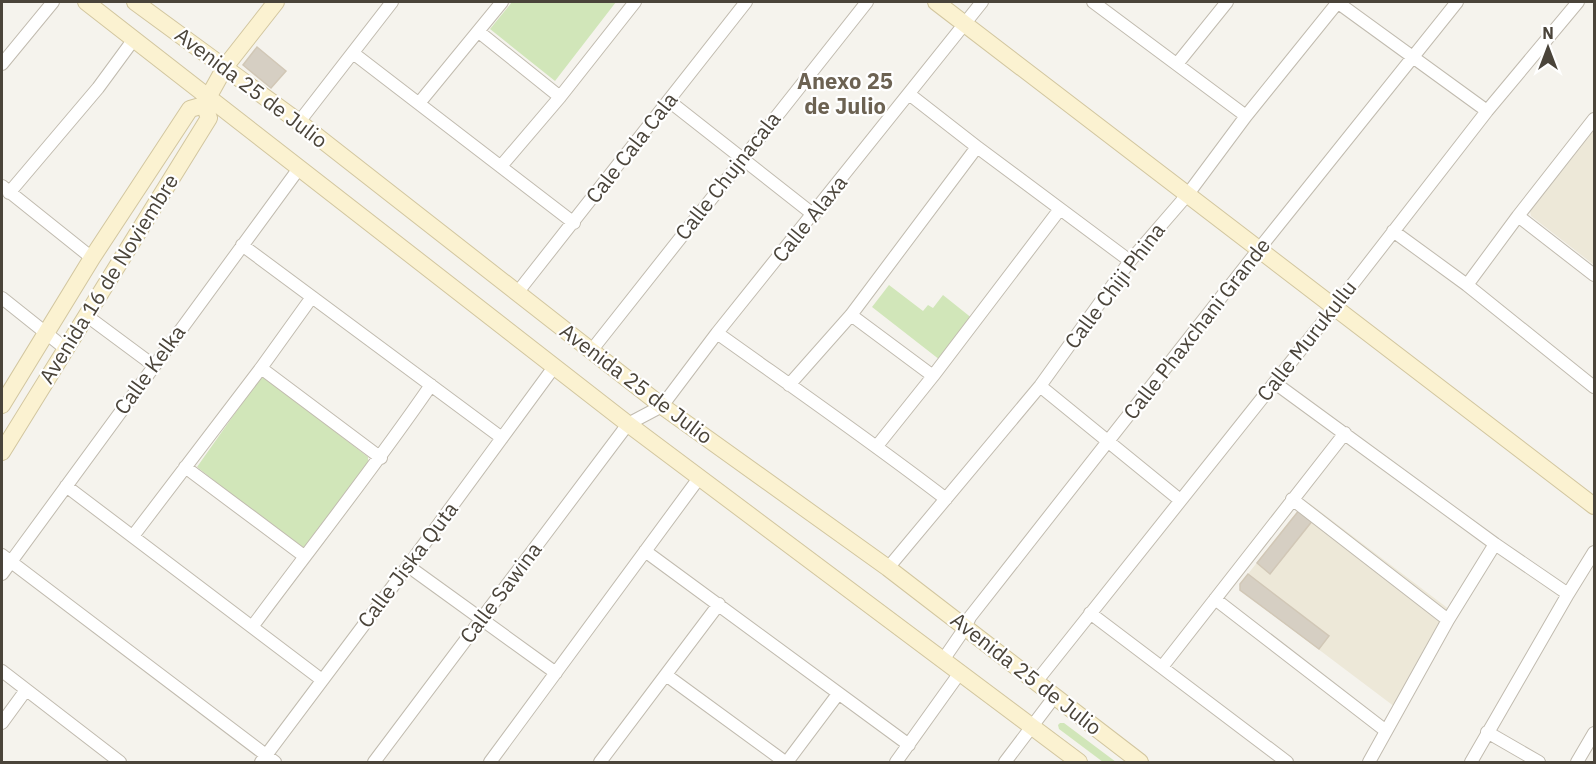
<svg xmlns="http://www.w3.org/2000/svg" width="1596" height="764" font-family="'IBM Plex Sans',sans-serif">
	<rect width="100%" height="100%" fill="#f5f3ed"/>
	<path fill="#ede8d8" d="M1594,130V265L1531,216L1530,211Z
		M1304,503H1309L1454,613L1395,707L1240,590V584Z"/>
	<path fill="#d1e6b9" d="M512,2H616L555,81L490,29Z
		M889,285L923,311L928,305L933,308L943,295L973,319L940,360L872,307Z
		M262,375L368,457V464L305,548H299L197,467Z
		M1060,723H1064L1116,762H1103L1059,729L1058,725Z"/>
	<path fill="#d6cfc3" stroke="#d1c7b6" stroke-width="1.5" d="M257,47L286,71L271,88L243,65Z
		M1300,509L1313,520L1270,574L1257,563Z
		M1248,574L1329,636L1319,649L1240,590V584Z"/>
	<g fill="none" stroke-linecap="round" stroke-linejoin="round">
		<defs>
			<path id="street" d="M1093,2L1246,116
				M1337,2L1487,111
				M479,32L560,97
				M353,53L574,223
				M2,64L53,2
				M1177,64L1227,2
				M909,94L977,147L1130,261
				M669,101L814,215
				M420,102L502,2
				M299,122L392,2
				M502,165L560,97L635,2
				M2,186L92,258
				M9,193L98,88L134,39
				M1518,216L1594,275
				M1393,231L1467,285L1594,387
				M242,245L502,438
				M1467,285L1518,216L1594,119
				M517,293L746,2
				M2,298L66,349
				M851,315L933,376
				M87,316L153,365
				M717,333C794,388 872,442 946,499
				M591,351L867,2
				M261,368L381,458
				M1275,383L1495,544L1568,594
				M789,385L851,315L977,147
				M1040,386L1180,500
				M877,446L933,376L1060,209
				M185,467L304,556
				M66,486L322,680
				M1292,499L1448,620
				M133,536L261,368L312,297
				M645,551L909,745
				M2,555L275,762
				M408,566L556,673
				M888,568L1040,386L1130,261L1188,194L1246,116L1338,2
				M2,574L300,167
				M1215,599L1386,731
				M1090,613L1287,762
				M252,627C312,546 374,468 431,385
				M943,660L965,628L970,617L1259,249L1457,2
				M1162,667L1345,433
				M2,671L120,762
				M666,675L785,762
				M1036,682L1334,308L1487,111L1578,2
				M2,723L26,690
				M1487,732L1539,762
				M261,762L408,566L554,367
				M374,762L628,424L662,406L717,333L982,2
				M490,762L699,478
				M600,762L719,604
				M787,762L838,694
				M896,762L959,674
				M1005,762L1055,696
				M1369,762L1448,620L1495,544
				M1471,762L1568,594L1594,552
				M1577,762L1594,733"/>
			<path id="secondary" d="M86,2L628,424L1079,762
				M135,2L299,122L662,406L888,568L1140,762
				M936,2L1594,506
				M2,405L92,258L190,109L204,105L225,67L276,2
				M2,452L209,118L204,105"/>
		</defs>
		<use href="#street" stroke="#c1bbaf" stroke-width="14"/>
		<use href="#secondary" stroke="#d2c69f" stroke-width="18"/>
		<use href="#street" stroke="#fff" stroke-width="12"/>
		<use href="#secondary" stroke="#fbf2d1" stroke-width="16"/>
	</g>
	<g text-anchor="middle" stroke-width="4.5" stroke-linejoin="round" paint-order="stroke">
		<g font-size="21" fill="#4a443a" stroke="#fff">
			<text transform="translate(251 88) rotate(37)" y="7">Avenida 25 de Julio</text>
			<text transform="translate(632 148) rotate(-52)" y="7">Cale Cala Cala</text>
			<text transform="translate(728 176) rotate(-52)" y="7">Calle Chujnacala</text>
			<text transform="translate(810 219) rotate(-51)" y="7">Calle Alaxa</text>
			<text transform="translate(109 279) rotate(-58)" y="7">Avenida 16 de Noviembre</text>
			<text transform="translate(1115 286) rotate(-53)" y="7">Calle Chiji Phina</text>
			<text transform="translate(1197 329) rotate(-52)" y="7">Calle Phaxchani Grande</text>
			<text transform="translate(1307 341) rotate(-52)" y="7">Calle Murukullu</text>
			<text transform="translate(150 370) rotate(-54)" y="7">Calle Kelka</text>
			<text transform="translate(636 384) rotate(37)" y="7">Avenida 25 de Julio</text>
			<text transform="translate(408 565) rotate(-53)" y="7">Calle Jiska Quta</text>
			<text transform="translate(501 593) rotate(-53)" y="7">Calle Sawina</text>
			<text transform="translate(1026 674) rotate(38)" y="7">Avenida 25 de Julio</text>
		</g>
		<g font-size="22" font-weight="bold" fill="#6c6252" stroke="#fff">
			<text x="845" y="89">Anexo 25<tspan x="845" dy="25">de Julio</tspan></text>
		</g>
	</g>
	<rect width="1596" height="764" fill="none" stroke="#4a443a" stroke-width="6"/>
	<g transform="translate(1548 48)" stroke="#ffffff" stroke-width="4.5" paint-order="stroke">
	<path d="M0-4.5L10 22L0 15L-10 22Z" fill="#4a443a"/>
	<text y="-9" font-size="16" font-weight="bold" text-anchor="middle" fill="#4a443a">N</text>
	</g>
</svg>
